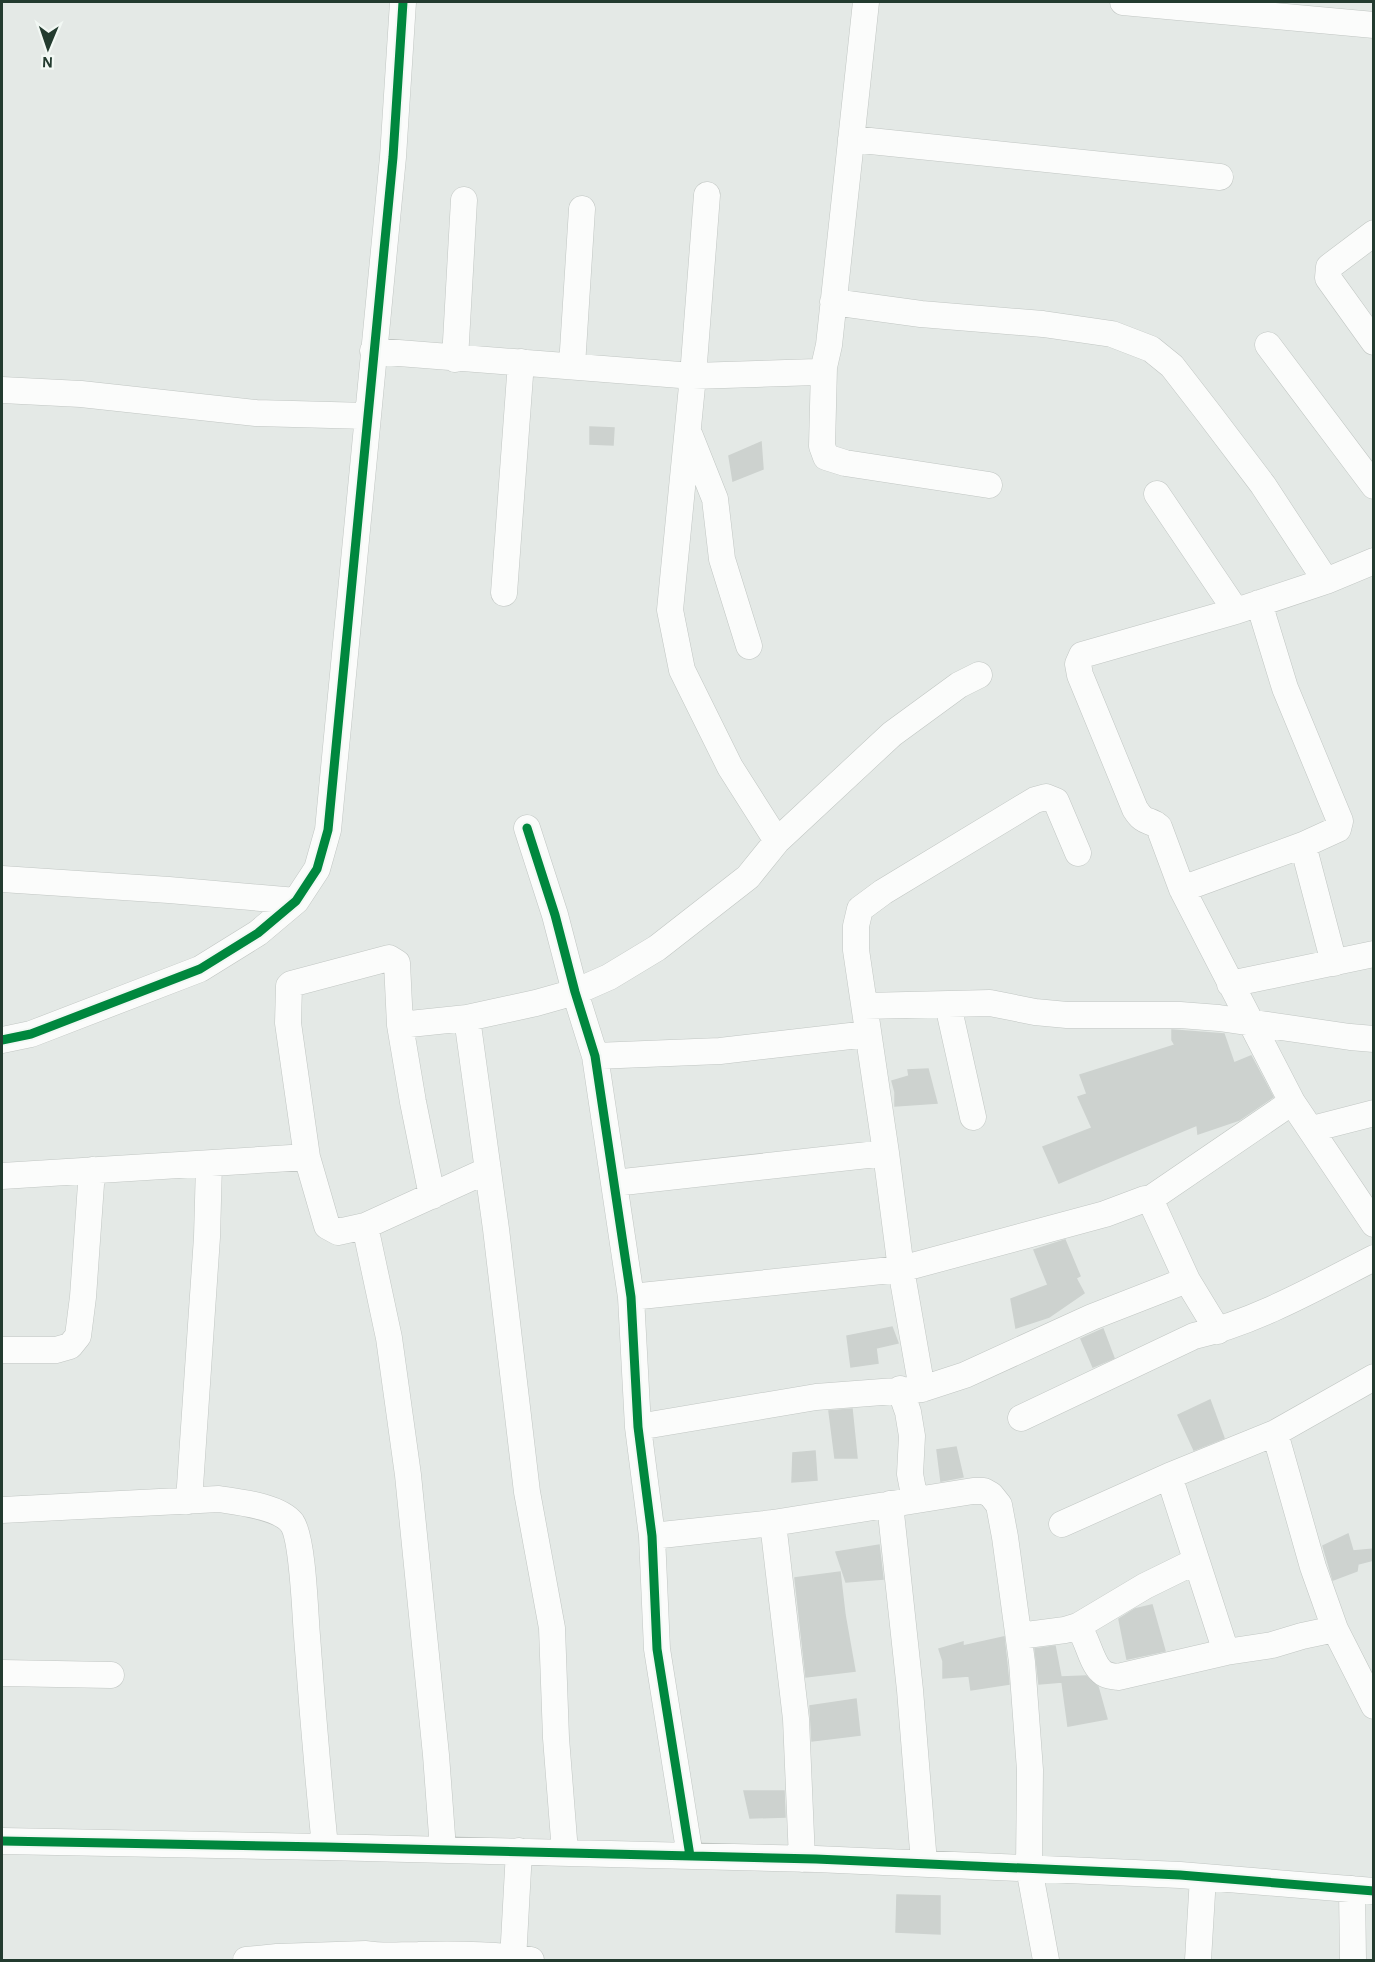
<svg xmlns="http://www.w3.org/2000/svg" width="1375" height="1962" font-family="'Alegreya Sans',sans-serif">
	<rect width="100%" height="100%" fill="#e4e9e6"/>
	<path fill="#cdd2cf" stroke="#cdd2cf" stroke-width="1.5" d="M590,427L614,428L613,445L590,444Z
		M761,442L763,469L733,481L729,456Z
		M1172,1030L1224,1034L1234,1063L1251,1056L1273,1097L1239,1120L1198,1134L1197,1125L1059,1183L1043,1147L1092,1128L1078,1097L1087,1094L1080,1075L1175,1045L1172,1040Z
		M928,1069L937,1103L895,1106V1092L892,1081L909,1076L908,1070Z
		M1065,1240L1080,1276L1076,1278L1084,1293L1049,1317L1016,1328L1011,1299L1048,1285L1034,1250Z
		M892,1327L898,1343L876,1348L878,1363L851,1367L847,1336Z
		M1103,1329L1114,1358L1093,1367L1081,1339Z
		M1210,1400L1224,1438L1194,1450L1178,1415Z
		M852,1409L857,1458H835L829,1411Z
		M956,1447L963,1477L941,1481L937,1450Z
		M815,1451L817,1480L792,1482L793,1453Z
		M1348,1534L1353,1551L1374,1549V1560L1358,1564L1357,1571L1333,1580L1323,1546Z
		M879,1545L883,1579L846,1582L836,1552Z
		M840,1572L845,1615L855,1671L806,1677L795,1578Z
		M1152,1605L1165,1651L1127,1659L1119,1619L1135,1609Z
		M1004,1637L1009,1684L971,1690L969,1676L943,1678V1661L939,1649L963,1642V1646Z
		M1055,1646L1061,1677L1086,1676L1098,1687L1107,1719L1068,1726L1062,1682L1039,1684L1035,1649Z
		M856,1699L860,1735L812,1741L810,1706Z
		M744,1791H784L785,1817L750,1818Z
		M897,1895L940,1896V1934L896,1932Z"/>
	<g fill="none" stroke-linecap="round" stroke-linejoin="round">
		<defs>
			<path id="minor" d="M1123,2L1374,25
				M851,139L1220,177
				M707,195L693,376L670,610L682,670L730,767L777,841
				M1374,233L1329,267L1328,278L1374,342
				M833,302L921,314L1043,324L1112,334L1151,349L1172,366L1210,415L1263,485L1326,581
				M1268,345L1374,486
				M373,351L693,376L817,372L824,367L829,345L866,2
				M455,359L464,200
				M572,366L582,209
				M824,367L822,446L826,457L845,463L989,485
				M2,390L81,394L256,413L368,416
				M690,436L715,499L722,559L749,646
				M1157,494L1236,611
				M1374,561L1326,581L1236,611L1082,655L1078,664L1080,675L1135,809C1145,825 1149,818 1159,827L1182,889L1292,1102L1374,1224
				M504,593L521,362
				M1259,603L1285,688L1340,821L1338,829L1303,845
				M527,828L555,915L575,992L595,1056L631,1297L638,1427L652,1536L657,1649L690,1856
				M2,879L169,890L296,901
				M1182,889L1303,845L1334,963
				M1230,984L1374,954
				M948,1005L973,1117
				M865,1006L990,1003L1035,1012L1067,1015H1180L1219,1018L1350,1037L1374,1039
				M467,1018L496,1229L527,1492L552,1628L556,1738L565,1852
				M400,1025L467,1018L536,1003L575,992L609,977L657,948L748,877L777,841L892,734L959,685L979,675
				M2,1040L31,1034L200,969L258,933L296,901L317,869L328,830L393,157L403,2
				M595,1056L720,1051L868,1034
				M1312,1129L1374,1113
				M2,1176L307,1157
				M614,1183L886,1153
				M432,1196L413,1102L400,1025L397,963L389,958L291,984L289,986L288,1023L307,1157L327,1226L338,1232L365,1226L488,1170
				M1150,1199L1292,1102
				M365,1226L389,1338L408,1475L436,1755L443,1849
				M631,1297L901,1269L1105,1214L1145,1199H1150L1187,1280
				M2,1350H56L70,1346L78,1336L83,1297L92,1170
				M900,1389L908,1412L912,1436L910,1474L915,1500
				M922,1389L901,1269L886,1153L856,950V926L860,909L883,892L1035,800L1046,797L1056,801L1078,853
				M1021,1418L1194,1336C1256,1322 1317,1287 1374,1258
				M638,1427L816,1397L922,1389L965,1375L1092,1317L1187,1280L1218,1331
				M1275,1433L1313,1567L1335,1629L1374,1706
				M1169,1476L1226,1652L1272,1645L1302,1636L1335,1629
				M189,1501L207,1237L209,1164
				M890,1504L910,1690L924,1863
				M2,1510L219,1499C238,1502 279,1506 292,1523C303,1539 305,1613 307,1636C312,1706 318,1776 325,1847
				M773,1523L796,1719L802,1859
				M1062,1524L1169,1476L1275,1433L1374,1377
				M652,1536L773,1523L973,1491H984L991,1495L999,1505L1005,1537L1022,1662L1030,1770L1029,1868L1046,1960
				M1078,1626L1145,1586L1196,1561
				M1019,1636L1065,1630L1078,1626C1087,1638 1091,1661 1100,1670C1105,1676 1111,1676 1118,1677L1226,1652
				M2,1673L111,1675
				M2,1841L325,1847L816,1859L1180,1875L1374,1891
				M1352,1889L1353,1960
				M246,1960L277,1957L366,1954C383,1957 400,1955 418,1955C455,1954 494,1954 531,1960
				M513,1960L519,1851
				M1198,1960L1203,1877"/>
		</defs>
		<use href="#minor" stroke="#c1c6c3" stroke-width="27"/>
		<use href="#minor" stroke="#fbfcfb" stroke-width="26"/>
		<defs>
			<path id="cycleway" d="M527,828L555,915L575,992L595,1056L631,1297L638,1427L652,1536L657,1649L690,1856
				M2,1040L31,1034L200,969L258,933L296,901L317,869L328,830L393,157L403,2
				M2,1841L325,1847L816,1859L1180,1875L1374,1891"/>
		</defs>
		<use href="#cycleway" stroke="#f2f8f4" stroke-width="13"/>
		<use href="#cycleway" stroke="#00873e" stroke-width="9"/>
	</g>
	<rect width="1375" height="1962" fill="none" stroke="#233b2f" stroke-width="6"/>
	<g transform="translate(48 48) rotate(182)" stroke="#f2f8f4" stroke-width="4.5" paint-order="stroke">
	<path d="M0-4.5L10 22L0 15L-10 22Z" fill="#233b2f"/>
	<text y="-9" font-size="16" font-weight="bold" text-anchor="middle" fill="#233b2f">N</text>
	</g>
</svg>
